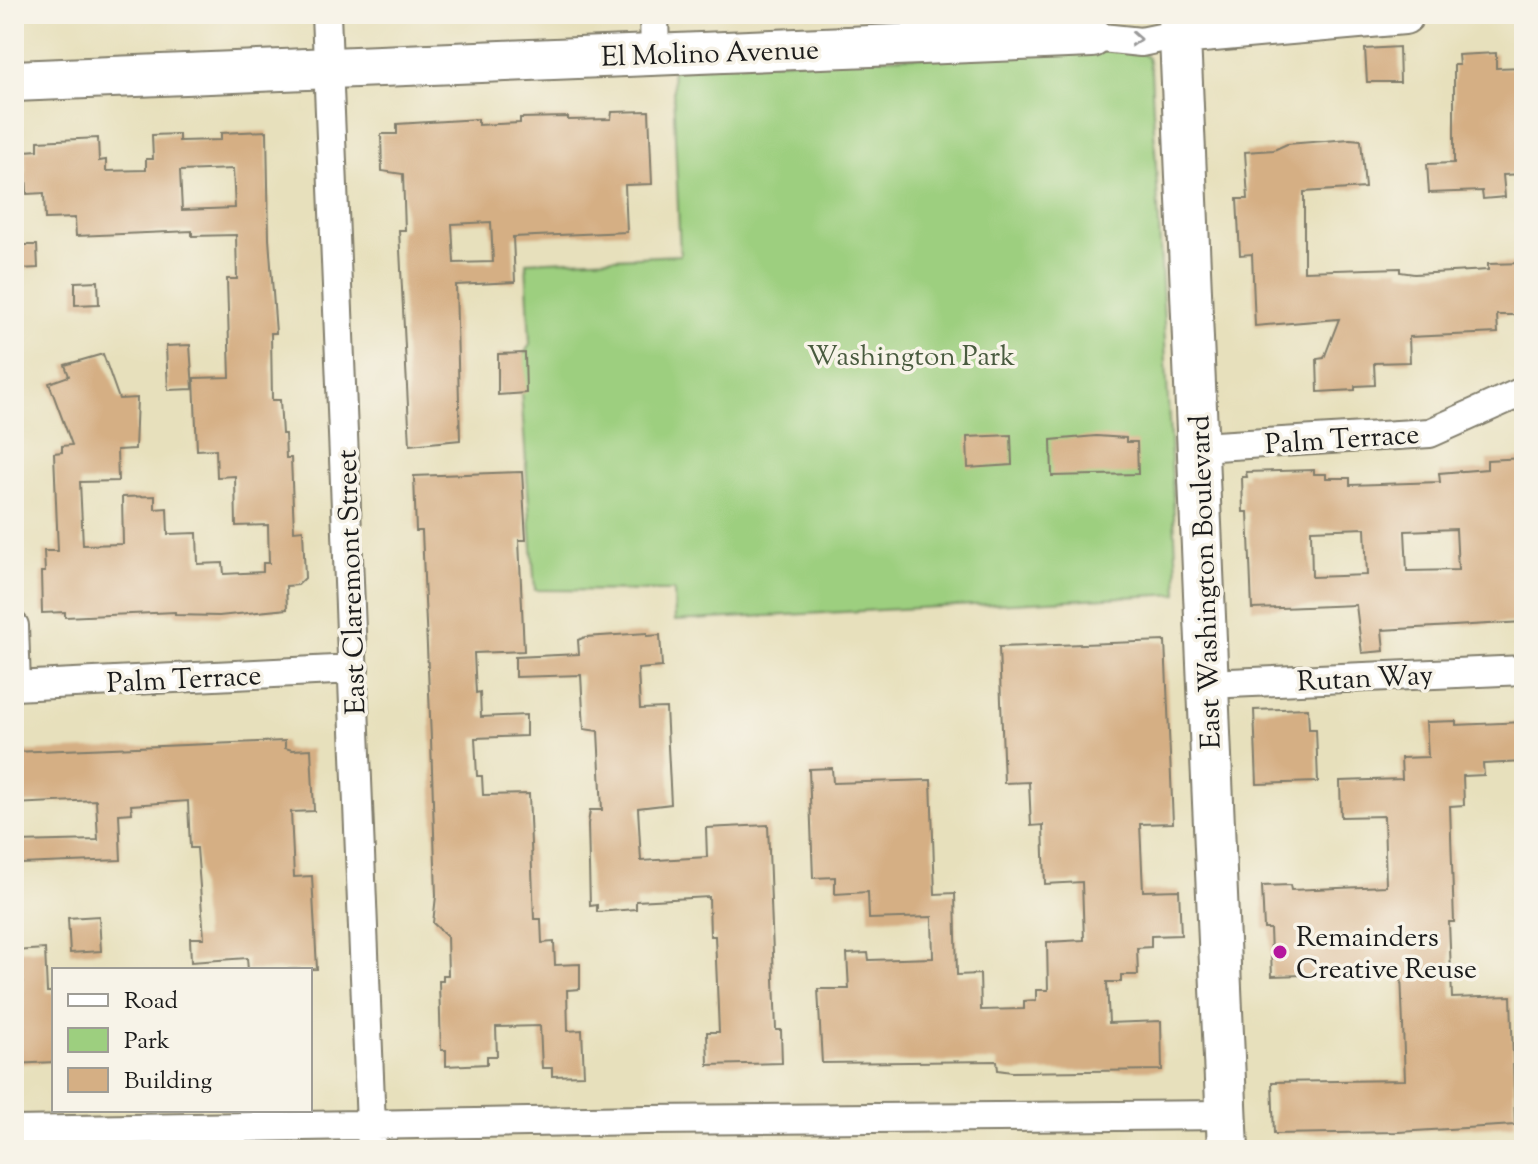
<svg xmlns="http://www.w3.org/2000/svg" width="1538" height="1164" font-family="'Sorts Mill Goudy',serif">
	<rect width="100%" height="100%" fill="#f7f3e8"/>
	<filter id="ink" filterUnits="userSpaceOnUse"><feTurbulence type="fractalNoise" baseFrequency=".0125" numOctaves="2"/><feDisplacementMap in="SourceGraphic" scale="16" xChannelSelector="R" yChannelSelector="G"/><feConvolveMatrix kernelMatrix="1 2 1 2 8 2 1 2 1" color-interpolation-filters="sRGB"/></filter>
	<filter id="wash" filterUnits="userSpaceOnUse"><feTurbulence type="fractalNoise" baseFrequency=".006" numOctaves="4" result="noise"/><feDisplacementMap in="SourceGraphic" scale="32" xChannelSelector="R" yChannelSelector="G"/><feGaussianBlur stdDeviation="1.8" result="paint"/><feColorMatrix in="noise" values="0 0 0 0 0 0 0 0 0 0 0 0 0 0 0 0 0 1.4 0 .05"/><feComposite in="paint" operator="in"/></filter>
	<g filter="url(#wash)">
		<rect width="100%" height="100%" fill="#e7e0bc"/>
		<path fill="#9dcf7f" stroke="#5c764e" stroke-width="2" d="M1137,49L1148,58L1151,71L1178,594L675,621L674,591L535,590L519,363L530,344L526,262L680,255L672,65Z"/>
		<g id="blocks">
			<path fill="#d5af84" fill-rule="evenodd" d="M1399,47L1400,82H1367L1365,49Z
				M1496,53V68L1524,67V174L1503,175L1505,197L1483,199L1482,191L1429,193L1427,164L1454,163V65H1459L1458,55Z
				M649,111L652,184L625,185L627,232L513,237L515,282L456,285L460,440L410,445L399,230H405L403,174L382,171L381,134H397V124L478,119V125L520,123V118L568,117V120L611,119L612,112ZM491,222L493,262L454,263L452,224Z
				M267,131L269,239L276,333H271L272,400H280L282,434H285L286,458H291L294,531L303,530L305,578L298,585L286,586L287,609L219,616L175,615V612L65,617V612L42,613L41,572H45L44,551H58L54,453L62,452V446L72,445L49,383L69,376L65,365L103,354L119,399L137,398L135,449L117,450L118,481L80,482L83,545L123,544L122,497L155,496V509L167,508L168,534L197,533L198,564L223,563L224,574L263,572V563H269L268,525L236,526L235,476L217,477L216,449L197,450L194,378L230,377L227,279H237L236,235L192,236V231L76,236L75,218L45,219L44,193L27,194L25,151L38,150V141L98,138L99,161L106,160V171L146,170V159H153L152,135L179,134V141L221,140V133ZM233,169L235,208L182,210L180,171Z
				M1350,139L1361,140L1365,188L1304,192V271L1400,268V272L1414,274L1488,270V264L1524,263V315H1497L1498,333L1409,337L1410,362L1374,363L1375,385L1355,386V390L1318,392L1317,359L1324,358L1339,319L1255,326L1252,254L1240,255L1237,199H1248L1245,152L1274,150L1287,144Z
				M17,245H37L38,268L18,269Z
				M98,281L99,304L75,305V282Z
				M190,345L193,389L168,390L166,346Z
				M525,353L526,393L498,395V354Z
				M1011,435L1012,465L968,468L967,437Z
				M1096,436L1126,438V442H1137L1138,474L1052,476L1051,440Z
				M1524,458V622L1382,630L1384,651L1362,653L1356,605L1252,609L1248,512H1243L1242,477H1247L1246,472L1314,470V474H1326V478H1350V485L1440,482L1439,473L1487,469V460ZM1365,528L1367,575L1312,577L1311,530ZM1456,529L1458,570L1407,571L1405,531Z
				M522,472L526,540H519L524,651L474,653L476,693L480,692L481,717L526,715V736L475,738L477,776H482L483,795L529,794L534,919H541L542,943L554,942L555,965L580,964V989L567,990L568,1031L582,1030L584,1075L552,1076V1068H542L540,1026L496,1027L497,1056H487V1064L446,1066V1050H441L439,981H443V975H448L447,936L433,923L436,896L431,739L422,531H416L414,476Z
				M647,633V636L660,635L662,667L638,669L640,709L666,708L671,804L638,808L641,861L707,857L706,828L768,825L776,1030H781L782,1063L708,1065L707,1032H719L715,936H710L709,897L636,901V909L597,912V905L590,906L588,824L590,810H602L598,731L584,729L581,675L515,677V657L579,654L578,640L585,637Z
				M1165,641L1173,823L1140,824L1143,891L1179,890L1181,935L1151,936V947L1137,948L1138,975H1121V982H1107L1109,1023L1161,1021L1162,1070L1012,1072L998,1070L997,1061L822,1063L818,989H849L847,954L868,953L869,960L933,958L932,917L869,919L868,892L835,894V877L813,878L809,769L832,768L833,783L931,780L935,894L955,893L957,975L980,974L981,1010L1024,1009V1001L1036,1000V990H1048L1047,942L1084,940L1082,882L1045,884L1043,825L1031,826L1029,782L1004,783L999,647Z
				M1308,708L1309,729H1316L1318,782L1257,784L1254,710Z
				M1456,721V725L1524,722V762L1483,764L1484,775L1463,776L1464,805L1450,806L1454,922H1449L1452,998L1511,996L1515,1125L1398,1132L1274,1134L1272,1082L1405,1080L1401,972L1272,976L1270,929H1264L1262,886L1290,885L1291,890L1386,886L1384,816L1341,817L1340,781L1402,779L1401,758L1428,757L1426,722Z
				M285,741V748L292,750L311,749L314,811L291,812L294,877L312,876L317,969L248,970L247,958L191,962L190,938H204L197,848H190L188,801L131,805L132,813L119,814L121,860L20,864L18,842L98,840L96,800L14,804V752Z
				M99,916L101,951L70,953L68,918Z
				M45,949L47,992H54V1062L14,1064V1010L23,1009L22,971L14,972V951Z"/>
		</g>
	</g>
	<g filter="url(#ink)">
		<use href="#blocks" fill-opacity="0" stroke="#827e6c" stroke-width="2"/>
		<g fill="none" stroke-linecap="round" stroke-linejoin="round">
			<defs>
				<path id="street" d="M326,14L372,1150
					M654,14L655,53
					M1092,37L1141,42L1180,34
					M1199,447L1430,433L1524,391
					M14,626L16,686
					M1207,684L1524,670
					M14,686L354,669
					M14,1131L646,1120L1227,1115"/>
				<path id="secondary" d="M1179,14L1228,1150
					M1180,34L1404,14
					M14,81L1092,37"/>
			</defs>
			<use href="#street" stroke="#827e6c" stroke-width="32"/>
			<use href="#secondary" stroke="#827e6c" stroke-width="44"/>
			<use href="#street" stroke="#fff" stroke-width="28"/>
			<use href="#secondary" stroke="#fff" stroke-width="40"/>
		</g>
		<defs><path id="oneway-chevron" d="M-2-3.5L2.5 0L-2 3.5" fill="none" stroke-width="1.6" stroke-linecap="round" stroke-linejoin="round" transform="scale(2)"/></defs>
		<use stroke="#999" href="#oneway-chevron" transform="translate(1136 39) rotate(3)"/>
	</g>
	<circle fill="#b5179e" stroke="#f7f3e8" stroke-width="3" cx="1280" cy="952" r="8"/>
	<g text-anchor="middle" stroke-width="7" stroke-linejoin="round" paint-order="stroke">
		<g font-size="28" fill="#1c1c1c" stroke="#f7f3e8">
			<text transform="translate(710 52) rotate(-2)" y="10">El Molino Avenue</text>
			<text transform="translate(1342 438) rotate(-4)" y="10">Palm Terrace</text>
			<text transform="translate(350 582) rotate(-92)" y="10">East Claremont Street</text>
			<text transform="translate(1204 582) rotate(-92)" y="10">East Washington Boulevard</text>
			<text transform="translate(1365 677) rotate(-3)" y="10">Rutan Way</text>
			<text transform="translate(184 678) rotate(-3)" y="10">Palm Terrace</text>
		</g>
		<g font-size="28" fill="#495b3f" stroke="#f7f3e8">
			<text x="911" y="365">Washington Park</text>
		</g>
		<g font-size="28" fill="#1c1c1c" stroke="#f7f3e8" text-anchor="start">
			<text x="1296" y="946">Remainders<tspan x="1296" dy="32">Creative Reuse</tspan></text>
		</g>
	</g>
	<rect width="1538" height="1164" fill="none" stroke="#f7f3e8" stroke-width="48"/>
	<rect x="52" y="968" width="260" height="144" fill="#f7f3e8" stroke="#9f9d96" stroke-width="2"/>
	<rect x="68" y="994" width="40" height="12" fill="#ffffff" stroke="#9f9d96" stroke-width="2"/>
	<text x="124" y="1008" font-size="24" fill="#1c1c1c">Road</text>
	<rect x="68" y="1028" width="40" height="24" fill="#9dcf7f" stroke="#9f9d96" stroke-width="2"/>
	<text x="124" y="1048" font-size="24" fill="#1c1c1c">Park</text>
	<rect x="68" y="1068" width="40" height="24" fill="#d5af84" stroke="#9f9d96" stroke-width="2"/>
	<text x="124" y="1088" font-size="24" fill="#1c1c1c">Building</text>
</svg>
